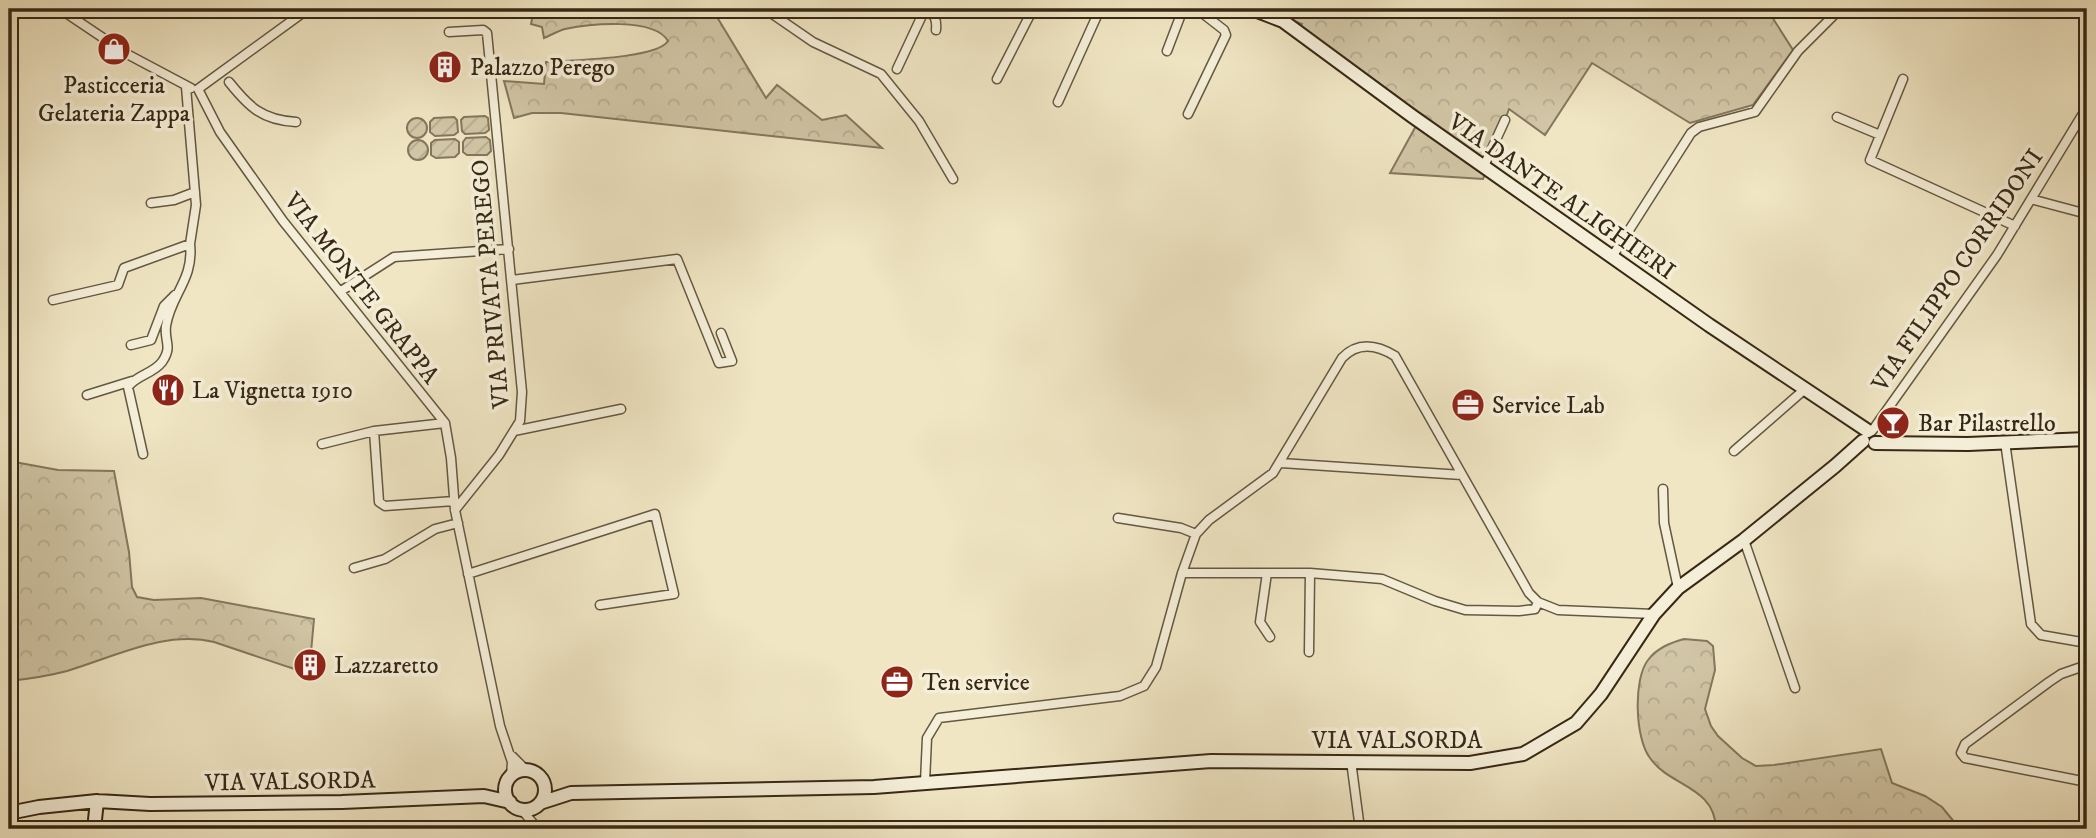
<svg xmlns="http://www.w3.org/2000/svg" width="2096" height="838" font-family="'IM FELL DW Pica',serif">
	<defs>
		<pattern id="forest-crowns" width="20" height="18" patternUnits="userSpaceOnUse" patternTransform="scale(1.75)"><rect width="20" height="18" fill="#d1c6a6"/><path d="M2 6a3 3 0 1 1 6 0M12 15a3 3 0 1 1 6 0" fill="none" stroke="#b4aa8e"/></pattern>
		<pattern id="garden-furrows" width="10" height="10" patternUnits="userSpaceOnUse" patternTransform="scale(1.75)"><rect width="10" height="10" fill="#d1c6a6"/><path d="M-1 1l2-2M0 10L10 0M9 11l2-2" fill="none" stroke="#b4aa8e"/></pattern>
	</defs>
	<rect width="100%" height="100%" fill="#f0e6c4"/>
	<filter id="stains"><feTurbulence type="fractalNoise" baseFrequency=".00286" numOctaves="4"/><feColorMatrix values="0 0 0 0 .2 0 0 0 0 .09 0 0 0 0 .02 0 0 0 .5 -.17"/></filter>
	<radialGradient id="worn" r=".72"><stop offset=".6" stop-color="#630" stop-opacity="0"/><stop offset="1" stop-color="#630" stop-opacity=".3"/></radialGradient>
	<path fill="url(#forest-crowns)" stroke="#84775e" stroke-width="2" d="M534,9H722L724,11L717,17L766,98L777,85L822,120L846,115L882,148L561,113H532L514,118L504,81L544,84L546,62C569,60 657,59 668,41C654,17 589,24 565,29C558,31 551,35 544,38L542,27L531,24Z
		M1263,9H1767L1793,50L1753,105L1690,123L1592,63L1545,135L1509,109L1483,179L1390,173L1422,115L1298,30L1302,24Z
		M9,461L58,470L114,471L129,552L132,587L137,597L154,600L201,598L314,619L309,674L214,642C165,630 114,657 67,671C48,676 28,679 9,681Z
		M1684,639L1707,641L1713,646L1715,670L1705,709L1711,726L1718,736L1742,758L1756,766L1774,765L1881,749L1892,783L1925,796L1942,807L1960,829H1716C1715,786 1670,787 1650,758C1635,739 1633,679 1648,660C1657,648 1670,643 1684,639Z"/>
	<path fill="url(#garden-furrows)" stroke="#84775e" stroke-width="2" d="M485,116L488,118L489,130L485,133L465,134L462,131L461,120L464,117Z
		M454,117L457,120L458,132L454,135L435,136L430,132V122L434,118Z
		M407 128a10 10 0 1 1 20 0a10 10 0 1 1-20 0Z
		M486,137L490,140L491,151L487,155H467L463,152V142L466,138Z
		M455,139L459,142V153L455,157L436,158L431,155V143L435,140Z
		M408 150a10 10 0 1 1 20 0a10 10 0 1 1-20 0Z"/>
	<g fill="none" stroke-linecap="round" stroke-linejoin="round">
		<defs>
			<path id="street" d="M60,9L127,54L191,88
				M765,9L813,42L881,74L919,121L953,179
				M927,9C935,15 937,20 936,30
				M449,32L483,30L487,33L522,392L520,421L499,455L455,510
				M1167,51L1183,9
				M897,69L925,9
				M997,79L1033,9
				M1903,79L1870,160L2015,226
				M229,82C249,107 262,120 296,122
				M198,89L220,132L283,221L445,423L451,458L455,510L500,726L512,762L511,776
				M198,89L308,9
				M1058,102L1100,9
				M1188,114L1226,35L1224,30L1197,9
				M1837,117L1880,135
				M1484,166L1505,120
				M2031,199L2087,214
				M151,203L174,200L195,192
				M1612,257L1691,133L1699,127L1755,112L1798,51L1840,9
				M512,280L677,259L719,363L732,361L721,333
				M341,291L394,257L509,249
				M53,300L118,285L124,268L190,244L196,205L186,87
				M131,345L151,340L164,306L175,295
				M87,395L132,381
				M445,423L374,431L379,502L385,506L454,501
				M514,431L621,409
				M1872,431L1997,255L2087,107
				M2005,442L2031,624L2041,635L2087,643
				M322,444L374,431
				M1734,451L1805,389
				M143,454L128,387C136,375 153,374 162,362C173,346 164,342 166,326C171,294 194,280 190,244
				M1281,463L1462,475
				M1663,489L1664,523L1678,588
				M1118,518L1181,528L1196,534
				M1744,540L1795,688
				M354,568L385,559L435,529L458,523
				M1182,573H1310L1382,579L1435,601L1465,610L1519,611L1535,609L1538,602L1558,610L1654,614
				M1267,573L1260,622L1270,637
				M468,574L655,514L674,594L600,605
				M1309,652L1310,573
				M2087,665L2061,674L2049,682L1965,744L1961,753L1965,758L2087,782
				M512,756L526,770
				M1351,761L1360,829
				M925,782L927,738L939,718L1120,696L1144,686L1156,667L1182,573L1196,534L1209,520L1273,473L1342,358C1357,342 1376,344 1395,356L1529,593L1538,602
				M521,809L538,829"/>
			<path id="secondary" d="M1252,9L1283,21L1412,116L1709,325L1868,431
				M1875,443L1968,444L2087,439
				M505 790a20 20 0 1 1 40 0a20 20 0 1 1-40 0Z
				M540,803L571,793L874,787L1211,761L1470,763L1523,754L1576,723L1601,694L1654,614L1678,588L1744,540L1835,466L1863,441
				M9,813L39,807L97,801L150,804L342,802L484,796L510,802
				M94,829L97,801"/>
		</defs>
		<use href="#street" stroke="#655841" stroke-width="11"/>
		<use href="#secondary" stroke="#372815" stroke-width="16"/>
		<use href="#street" stroke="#f5efd9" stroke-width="8"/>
		<use href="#secondary" stroke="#f5efd9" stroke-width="12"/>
	</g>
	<defs>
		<symbol id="shop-disc" viewBox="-11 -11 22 22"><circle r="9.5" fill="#8f2418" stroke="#f5efd9"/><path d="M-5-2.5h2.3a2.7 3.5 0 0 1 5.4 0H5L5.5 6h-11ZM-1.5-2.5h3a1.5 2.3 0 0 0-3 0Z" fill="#fff"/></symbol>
		<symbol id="building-disc" viewBox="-11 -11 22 22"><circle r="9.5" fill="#8f2418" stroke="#f5efd9"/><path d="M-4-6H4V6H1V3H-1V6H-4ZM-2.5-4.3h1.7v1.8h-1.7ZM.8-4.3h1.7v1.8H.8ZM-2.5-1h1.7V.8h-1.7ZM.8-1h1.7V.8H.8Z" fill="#fff"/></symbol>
		<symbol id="restaurant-disc" viewBox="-11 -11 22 22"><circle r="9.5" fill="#8f2418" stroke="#f5efd9"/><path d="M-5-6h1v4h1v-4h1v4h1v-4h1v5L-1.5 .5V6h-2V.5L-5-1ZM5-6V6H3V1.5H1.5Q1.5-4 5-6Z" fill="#fff"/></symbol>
		<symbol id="office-disc" viewBox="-11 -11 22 22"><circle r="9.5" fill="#8f2418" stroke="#f5efd9"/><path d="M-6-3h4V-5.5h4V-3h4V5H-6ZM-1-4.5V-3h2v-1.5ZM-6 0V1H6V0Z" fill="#fff"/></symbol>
		<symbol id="bar-disc" viewBox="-11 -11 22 22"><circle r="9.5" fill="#8f2418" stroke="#f5efd9"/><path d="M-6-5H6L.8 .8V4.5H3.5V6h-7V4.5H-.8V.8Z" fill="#fff"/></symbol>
	</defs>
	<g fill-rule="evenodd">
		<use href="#shop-disc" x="95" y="30" width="38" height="38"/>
		<use href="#building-disc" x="426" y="48" width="38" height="38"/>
		<use href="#restaurant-disc" x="149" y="371" width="38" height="38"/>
		<use href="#office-disc" x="1449" y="386" width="38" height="38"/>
		<use href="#bar-disc" x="1874" y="404" width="38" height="38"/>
		<use href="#building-disc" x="291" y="646" width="38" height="38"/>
		<use href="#office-disc" x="878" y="663" width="38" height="38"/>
	</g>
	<g text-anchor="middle" stroke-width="7" stroke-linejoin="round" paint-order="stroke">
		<g font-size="24" fill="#372815" stroke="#f5efd9" text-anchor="start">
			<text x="470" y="75">Palazzo Perego</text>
			<text x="114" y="93" text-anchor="middle">Pasticceria<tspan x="114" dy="28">Gelateria Zappa</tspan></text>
			<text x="192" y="398">La Vignetta 1910</text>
			<text x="1492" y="413">Service Lab</text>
			<text x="1918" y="431">Bar Pilastrello</text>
			<text x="334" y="673">Lazzaretto</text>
			<text x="922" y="690">Ten service</text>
		</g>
		<g font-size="24" fill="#372815" stroke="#f5efd9">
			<text transform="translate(1562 196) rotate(35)" y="8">VIA DANTE ALIGHIERI</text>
			<text transform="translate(1957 270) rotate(-56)" y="8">VIA FILIPPO CORRIDONI</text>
			<text transform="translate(490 284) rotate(-95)" y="8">VIA PRIVATA PEREGO</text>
			<text transform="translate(362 288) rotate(52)" y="8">VIA MONTE GRAPPA</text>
			<text x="1397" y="748">VIA VALSORDA</text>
			<text transform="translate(290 781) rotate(-1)" y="8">VIA VALSORDA</text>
		</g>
	</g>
	<rect width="2096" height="838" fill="none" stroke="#f0e6c4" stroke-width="35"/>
	<rect x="10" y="10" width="2075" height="817" fill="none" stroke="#372815" stroke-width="3.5"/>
	<rect x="18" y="18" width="2061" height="803" fill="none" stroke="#372815" stroke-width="2"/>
	<rect width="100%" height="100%" filter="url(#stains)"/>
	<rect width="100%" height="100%" fill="url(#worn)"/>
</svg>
